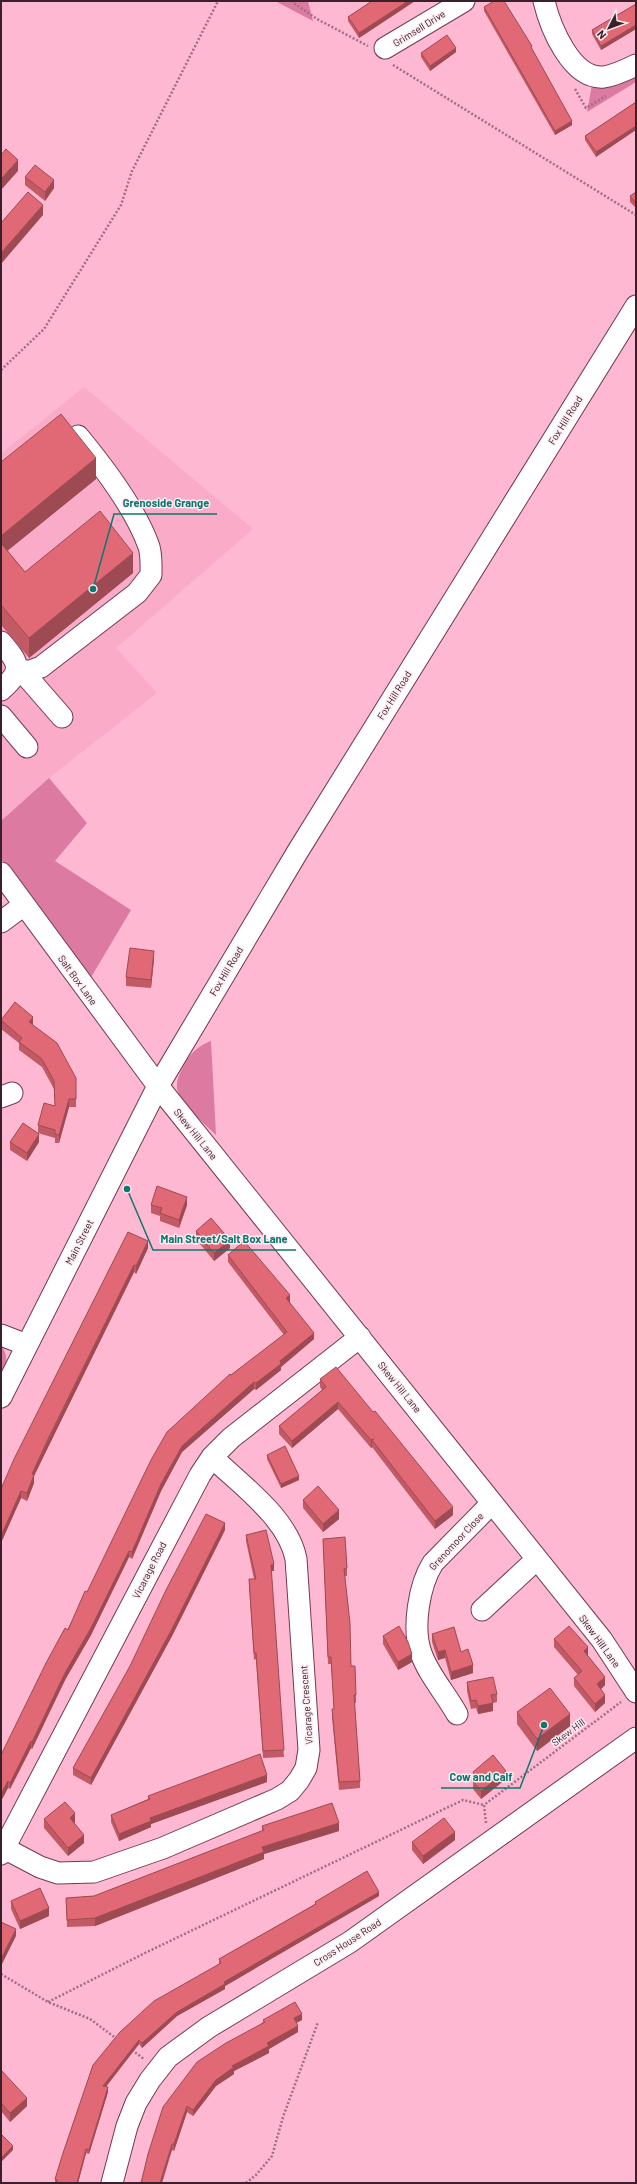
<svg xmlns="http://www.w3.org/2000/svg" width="637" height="2184" font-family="Barlow,sans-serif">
	<rect width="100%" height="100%" fill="#ffb8d2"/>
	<path fill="#f9abc8" d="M84,387L253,529L116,648L157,693L49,778L1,821V454Z"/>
	<path fill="#dc7aa1" d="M273,1H308L313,21L277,2Z
		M636,73V82L587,112L592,85Z
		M49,778L87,823L55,861L131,910L90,979L1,859V821Z
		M211,1041L216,1135C204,1123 186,1109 179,1094C174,1085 179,1075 183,1067C189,1054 198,1046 211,1041Z
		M1,1345C9,1357 7,1363 1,1375Z"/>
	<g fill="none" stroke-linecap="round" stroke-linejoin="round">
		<defs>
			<path id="minor" d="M544,1C550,26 571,80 604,77C616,75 626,70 636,65
				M385,48L464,1
				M1,642C19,663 24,670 1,690
				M17,671H30L41,667L137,593L151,575C151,565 152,553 148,544C135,509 102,465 78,436
				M22,671L62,717
				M1,716L27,747
				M1,873L158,1086L602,1640L636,1692
				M1,922L24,905
				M1,1097L12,1093
				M1,1335L27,1345
				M1,1397L158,1086L298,851L636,306
				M482,1610L537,1559
				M457,1714C446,1694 428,1674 421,1653C412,1628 419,1585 433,1563L492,1503
				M4,1848L40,1867L58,1873L94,1872L163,1848L277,1799L290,1791L299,1780L306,1768L309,1750L296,1559C288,1518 242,1486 212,1457
				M1,1854L200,1475L212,1457L231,1438L360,1337
				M112,2183L127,2126L136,2103L150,2080L168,2057L209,2027L350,1942L636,1738"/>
		</defs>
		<use href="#minor" stroke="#743951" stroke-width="23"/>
		<path stroke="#9f6e80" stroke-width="2.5" stroke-dasharray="2 2" stroke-linecap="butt" d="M291,1L317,19L368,46
			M393,65L636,215
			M575,89L586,108L606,96
			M1,370L44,329L121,205L132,171L218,1
			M486,1823L484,1805L621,1702
			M1,1974L48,2002L90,2019L117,2039
			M48,2002L145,1953L463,1800L484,1805
			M132,2050L144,2059
			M246,2183L256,2175L272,2156L283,2117L318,2022"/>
		<use href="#minor" stroke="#fff" stroke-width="21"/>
	</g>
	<path fill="#c15a65" d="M372,1H415L359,38L348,21V17Z
		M636,4V29L601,50L592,34V30Z
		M484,7L532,50L572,125L555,135L484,11Z
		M456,52L430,71L421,57V53Z
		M636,102L596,157L585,140V136Z
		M25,177L54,188L45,201L25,185Z
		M636,192V208L630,202V196Z
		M1,462L96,479L7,551L25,572L133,573L29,658L1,625Z
		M154,959L151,988L126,986V977Z
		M1,1020L33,1025L76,1078V1107H69L59,1143H55V1138L38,1133V1125L55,1106L54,1089L42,1067L19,1050V1043L1,1029Z
		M10,1142H39L27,1161L10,1150Z
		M151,1205H187L179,1228L160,1221V1216L151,1213Z
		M196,1231L230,1248L214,1261L196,1239Z
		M128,1232L148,1248L136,1274L134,1272L48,1447L34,1476V1483L27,1501L21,1498L1,1543V1489Z
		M228,1255L290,1302H289L314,1339L281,1367V1370L256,1390L254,1389L182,1452L161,1491L132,1559L129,1557L91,1635L65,1680L32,1749L31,1748L10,1789L8,1788L1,1801V1755L87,1592L231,1375L284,1335L228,1262Z
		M320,1379L453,1515L435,1529L372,1447L371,1448L338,1409L292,1448L279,1434V1426L322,1390L320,1387Z
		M267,1455L299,1480L281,1488L267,1459Z
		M303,1500L339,1519L323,1532L303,1508Z
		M225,1530L172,1636L91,1785L73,1775V1768Z
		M246,1535L274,1571H271L284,1757L263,1758L256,1659L254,1660L249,1586V1579H254L246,1541Z
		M323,1539L347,1568V1576H345L351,1666L356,1695V1703H354L360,1781V1788L339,1790L332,1717V1709H334L331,1664H328Z
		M432,1634L473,1673L451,1680L445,1658L438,1660L432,1642Z
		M383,1636L412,1662L398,1670L383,1644Z
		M554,1639L588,1656L605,1685L601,1689L605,1703L595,1712L574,1686V1678L578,1675L554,1647Z
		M467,1682L497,1694V1702L493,1703V1711L478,1714L476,1708L471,1709L467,1691Z
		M517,1712L570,1726L537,1751L517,1724Z
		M473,1772L506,1779L481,1799L473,1789Z
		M267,1782L151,1824V1827L119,1841L111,1822V1815L148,1799V1796Z
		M44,1819L75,1822L74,1823L84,1843L68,1856L44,1828Z
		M262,1826L339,1831L264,1854V1859L95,1926L67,1927L66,1898L94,1896L262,1831Z
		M455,1840L423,1864L412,1850V1842Z
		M379,1896L225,1986V1989L177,2016L142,2048L139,2044L106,2087L108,2092L89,2154L86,2153L78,2183H55V2179L93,2065L219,1964V1959L315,1904V1902Z
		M11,1901L49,1916L20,1929L11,1909Z
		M263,2020H302L296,2023L298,2032L269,2049V2053L234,2071V2074L216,2086L193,2116L187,2112L174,2151L172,2150L163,2107L263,2022Z
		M1,2070L27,2106L10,2122L1,2111Z"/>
	<path fill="#9d4a52" d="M408,1H415L359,38V33Z
		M636,25V29L601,50V46Z
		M456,48V52L430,71V66Z
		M572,121V125L555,135V131Z
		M636,126V130L596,157V152Z
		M18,160V171L1,190V179Z
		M54,180V188L45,201V192Z
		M43,205V215L1,264V253Z
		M96,458V479L1,556V536Z
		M133,553V573L29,658V638Z
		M154,951V959L151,988V980Z
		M33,1017V1025L29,1022Z
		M69,1099V1107L59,1143V1135Z
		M39,1134V1142L27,1161V1153Z
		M187,1197V1205L179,1228V1220Z
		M230,1240V1248L214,1261V1253Z
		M148,1241V1248L136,1274V1266Z
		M134,1265V1272L34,1476V1483L27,1501V1493L32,1474Z
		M290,1295V1302L286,1305V1298Z
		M314,1333V1339L281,1367V1370L256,1390V1383L280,1361Z
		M254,1382V1389L182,1452L161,1491L132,1559V1552L161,1484L182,1446Z
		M338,1402V1409L292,1448V1441Z
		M374,1439L372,1440V1447L371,1448V1440Z
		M299,1476V1480L281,1488V1484Z
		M21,1491V1498L1,1543V1536Z
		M453,1507V1515L435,1529V1521Z
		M339,1510V1519L323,1532V1524Z
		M225,1523V1530L172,1636L91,1785V1778Z
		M129,1551V1557L91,1635L65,1680L32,1749V1742L65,1673Z
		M274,1564V1571H271V1565Z
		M588,1647V1656L584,1660V1651Z
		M445,1650V1658L438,1660V1652Z
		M412,1654V1662L398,1670V1662Z
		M473,1665V1673L451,1680V1672Z
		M605,1677V1685L597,1693V1684Z
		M605,1695V1703L595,1712V1704Z
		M493,1703V1711L478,1714V1706Z
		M570,1714V1726L537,1751V1739Z
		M31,1741V1748L10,1789V1783Z
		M506,1771V1779L481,1799V1791Z
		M267,1775V1782L151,1824V1827L119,1841V1834L150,1818Z
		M8,1781V1788L1,1801V1794Z
		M75,1813V1822L70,1826V1818Z
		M339,1823V1831L264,1854V1859L95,1926V1918L262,1847Z
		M455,1832V1840L423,1864V1856Z
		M84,1835V1843L68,1856V1848Z
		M379,1892V1896L225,1986V1989L177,2016L142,2048V2043L177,2012L224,1982Z
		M49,1908V1916L20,1929V1921Z
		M16,1929V1936L1,1966V1959Z
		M302,2014V2020L294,2024V2018Z
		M298,2026V2032L269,2049V2053L234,2071V2074L216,2086L193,2116V2110L216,2080L232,2066L267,2043Z
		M139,2040V2044L103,2090V2086Z
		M108,2087V2092L89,2154V2150Z
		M27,2098V2106L10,2122V2113Z
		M187,2106V2112L174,2151V2144Z
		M172,2144V2150L162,2183H160Z
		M13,2146V2150L1,2162V2158Z
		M86,2149V2153L78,2183H77Z"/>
	<path fill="#e06975" stroke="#9d4a52" d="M372,1H408L359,33L348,17Z
		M494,1H504L532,46L531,47L572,121L555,131L484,7Z
		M636,4V25L601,46L592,30Z
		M447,35L456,48L430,66L421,53Z
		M636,102V126L596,152L585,136Z
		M6,149L18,160L1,179V155Z
		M35,165L54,180L45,192L25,177Z
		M28,192L43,205L1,253V223Z
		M636,192V203L630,196Z
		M61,414L96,458L1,536V462Z
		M100,511L133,553L29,638L1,605V543L25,572Z
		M130,948L154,951L151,980L126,977Z
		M15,1002L33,1017L29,1022L57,1043L76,1078V1099H69L59,1135L55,1134V1130L38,1125L44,1103L55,1106L54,1081L42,1059L19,1042L22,1038L1,1020Z
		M23,1123L39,1134L27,1153L10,1142Z
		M157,1186L187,1197L179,1220L160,1213L162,1208L151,1205Z
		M211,1218L230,1240L214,1253L196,1231Z
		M128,1232L148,1241L136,1266L134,1265L48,1439L32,1474L34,1475L27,1493L21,1491L1,1536V1489L14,1459Z
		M244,1241L290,1295L286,1298L314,1333L280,1361L281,1364L256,1383L254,1382L182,1446L161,1484L132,1552L129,1551L91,1628L65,1673L32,1742L31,1741L10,1783L8,1781L1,1794V1755L46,1663L65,1628L68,1630L85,1591L87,1592L151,1460L167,1432L230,1374L231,1375L287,1332L228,1255Z
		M336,1367L373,1412L375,1411L453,1507L435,1521L372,1440L374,1439L371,1440L338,1402L292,1441L279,1426L326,1387L320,1379Z
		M285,1446L299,1476L281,1484L267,1455Z
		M318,1486L339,1510L323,1524L303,1500Z
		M206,1514L225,1523L172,1629L91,1778L73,1768L130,1666L166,1590Z
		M266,1530L274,1564L271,1565L284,1750L263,1751L256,1653H254L249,1579H256L246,1535Z
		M345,1537L347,1568L344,1569L350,1623L351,1666H355L356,1695H354L360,1781L339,1782L332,1709H334L331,1657H328L323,1539Z
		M399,1626L408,1642L412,1654L398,1662L383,1636Z
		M569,1626L588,1647L584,1651L605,1677L597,1684L605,1695L595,1704L574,1678L582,1671L554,1639Z
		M454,1627L461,1652L468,1649L473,1665L451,1672L445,1650L438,1652L432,1634Z
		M493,1677L497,1694L491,1695L493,1703L478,1706L476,1700L471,1701L467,1682Z
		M550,1688L570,1714L537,1739L517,1712Z
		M260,1754L267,1775L150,1818L151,1821L119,1834L111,1815L150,1799L148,1796Z
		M493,1755L506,1771L481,1791L473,1781L477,1778L473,1772Z
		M65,1802L75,1813L70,1818L84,1835L68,1848L44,1819Z
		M332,1803L339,1823L262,1847L264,1852L95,1918L67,1920L66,1898L94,1896L264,1830L262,1826Z
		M444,1818L455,1832L423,1856L412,1842Z
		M367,1871L379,1892L224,1982L225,1984L177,2012L142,2043L139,2040L103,2086L108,2087L89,2150L86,2149L77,2183H57V2180L55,2179L63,2153L93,2065L120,2032L154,2001L221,1963L219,1959L316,1904L315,1902Z
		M40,1888L49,1908L20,1921L11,1901Z
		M1,1922L16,1929L1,1959Z
		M295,2002L302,2014L294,2018L298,2026L267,2043L269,2046L232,2066L234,2067L216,2080L193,2110L187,2106L174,2144H172L160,2183H141L148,2154L163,2107L197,2062L226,2043L265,2022L263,2020Z
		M1,2070L27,2098L10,2113L1,2103Z
		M1,2134L13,2146L1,2158Z"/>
	<g text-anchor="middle" stroke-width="3" stroke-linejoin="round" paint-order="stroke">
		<g font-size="10" fill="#3a202a" stroke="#fbecf1">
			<text transform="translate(419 28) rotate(-32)" y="4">Grimsell Drive</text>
			<text transform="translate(565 420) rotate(-58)" y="4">Fox Hill Road</text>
			<text transform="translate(394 695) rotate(-58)" y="4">Fox Hill Road</text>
			<text transform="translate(226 971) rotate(-59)" y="4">Fox Hill Road</text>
			<text transform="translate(78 980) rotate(54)" y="4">Salt Box Lane</text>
			<text transform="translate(196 1134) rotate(51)" y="4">Skew Hill Lane</text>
			<text transform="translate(79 1242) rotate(-63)" y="4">Main Street</text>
			<text transform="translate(400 1387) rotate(51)" y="4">Skew Hill Lane</text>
			<text transform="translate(456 1541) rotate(-47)" y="4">Grenomoor Close</text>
			<text transform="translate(149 1570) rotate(-63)" y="4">Vicarage Road</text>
			<text transform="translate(600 1641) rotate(54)" y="4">Skew Hill Lane</text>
			<text transform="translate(306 1705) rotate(-94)" y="4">Vicarage Crescent</text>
			<text transform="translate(568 1732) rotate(-37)" y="4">Skew Hill</text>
			<text transform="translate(347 1942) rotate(-33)" y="4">Cross House Road</text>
		</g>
	</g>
	<path fill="none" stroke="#0f766e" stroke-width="1.5" d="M93 589L114 514H217M127 1189L153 1250H296M544 1725L520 1788H441"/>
	<g fill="#0f766e" stroke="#fbecf1" stroke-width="1.5">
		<circle cx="93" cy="589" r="4"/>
		<circle cx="127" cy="1189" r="4"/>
		<circle cx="544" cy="1725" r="4"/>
	</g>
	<g font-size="11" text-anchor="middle" font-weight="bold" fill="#0f766e" stroke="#fbecf1" stroke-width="3" stroke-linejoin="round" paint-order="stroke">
		<text x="166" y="507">Grenoside Grange</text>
		<text x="224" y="1243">Main Street/Salt Box Lane</text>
		<text x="481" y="1781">Cow and Calf</text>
	</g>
	<rect width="637" height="2184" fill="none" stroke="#3a202a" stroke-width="4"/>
	<g transform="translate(609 28) rotate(228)" stroke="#fbecf1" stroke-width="3" paint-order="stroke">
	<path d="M0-3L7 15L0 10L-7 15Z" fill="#3a202a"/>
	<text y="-6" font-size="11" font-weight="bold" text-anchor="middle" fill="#3a202a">N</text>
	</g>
</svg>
